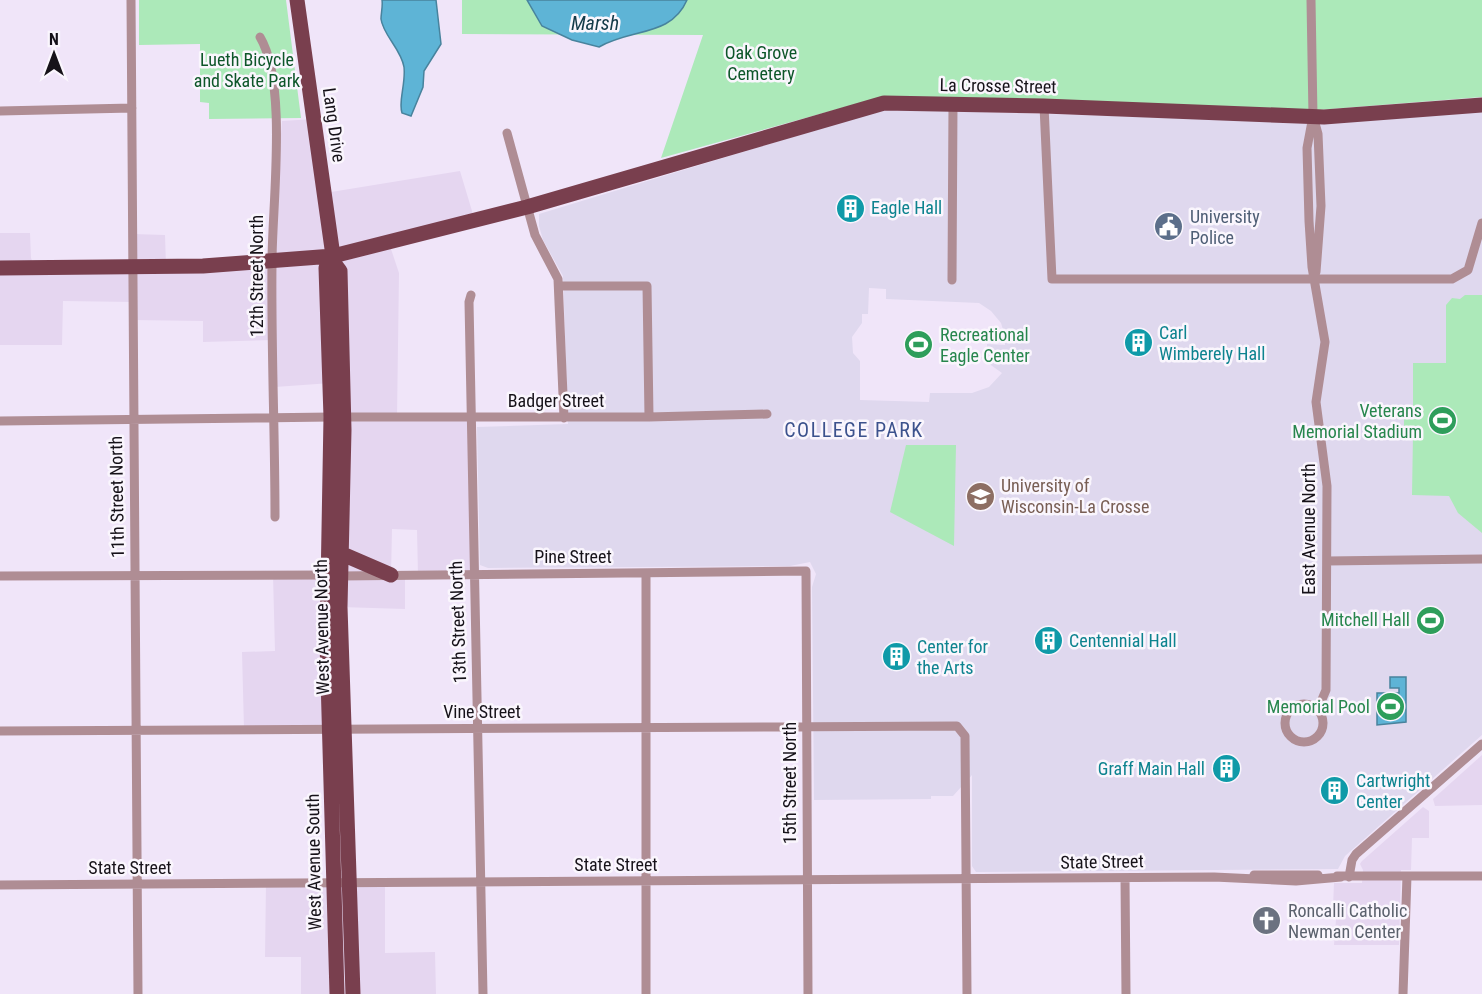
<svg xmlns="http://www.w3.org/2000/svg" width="1482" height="994" font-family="'Roboto Condensed',sans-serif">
	<rect width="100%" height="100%" fill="#f0e5f9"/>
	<path fill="#e5d6f0" d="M314,119L325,193L460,171L475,221L389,243L399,273L397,417L469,418L473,573L418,575L417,530L392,529L391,575H405V609L340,607L331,383L275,387L273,340L203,342V321L133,320V302L63,301L62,345H0V233H30L31,258L35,268L133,267V234L165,235L166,266L271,263L282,121Z
		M273,575H327L330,729H244L242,652L275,651Z
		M1482,755V805L1435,806L1433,799Z
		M1423,807L1429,811V838H1412L1411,870H1401L1399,945H1334L1337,907H1333L1334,883H1362L1363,870L1360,864L1362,861Z
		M385,882V953L435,952L436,994H301V957H265L266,883Z"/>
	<path fill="#dfd8ee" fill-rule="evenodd" d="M884,109L1334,123L1482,112V735L1345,856L1338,869L976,872L972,866V775L953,796H931V799L814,800L812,587L816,574L810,562L790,566L488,568L480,565L477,427L568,424L563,276L543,240L539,226V214ZM869,288L886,289V299L979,303L991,311L1001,323L1005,336V345L987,344V351L981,358L1002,373L989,387L972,393H930L929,402L860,400V361L853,353L852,337L862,323V314H868Z"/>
	<path fill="#ace9b9" d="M139,0H286L301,118L209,119V103L200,102V44L139,45Z
		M462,0H1482V97L1318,110L885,96L661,158L703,35L462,34Z
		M1465,295H1482V533L1458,513L1449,496L1412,495L1413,434L1404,433V408H1413V363H1446V305L1452,298L1460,299Z
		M906,445H956L954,546L890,512Z"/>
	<path fill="#5eb4d6" stroke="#48839d" stroke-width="1.5" d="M382,0H436L441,44L424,71L423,87L411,116L402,113C398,101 406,84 404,67C401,49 383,35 381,19C381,13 383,6 382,0Z
		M527,0H687C671,37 632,28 599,47L572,40L542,26Z
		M1390,677H1406V722L1377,725V693H1399V688H1390Z"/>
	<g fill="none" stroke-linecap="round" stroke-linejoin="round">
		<path stroke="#af8d94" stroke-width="9" d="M131,0L138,994
			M1311,0L1313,116L1318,134L1321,206L1316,272
			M260,37C288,84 272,205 272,262C271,347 275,432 275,517
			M1044,106L1052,279H1452L1468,270L1482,223
			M0,111L132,108
			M1313,116L1307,148L1309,221L1312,267L1325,342L1316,402L1327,486L1326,690L1318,709
			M507,133L535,235L558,279L564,418
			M952,280L953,104
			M559,286H647L649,417
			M471,295L469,302L483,994
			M344,417H649L767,414
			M0,421L331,417
			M1327,561L1482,559
			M0,576L327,575
			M340,576L806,571L808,994
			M1285 723a19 19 0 1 1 38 0a19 19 0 1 1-38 0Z
			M0,731L957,726L965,736L967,994
			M1254,875H1318
			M1337,876H1482
			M1349,877L1352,860L1356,854L1482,744
			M1125,878L1126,994
			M0,885L1214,877L1296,881L1341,877
			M646,994V573
			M1403,994L1407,876"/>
		<path stroke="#793f4e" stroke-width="15" d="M297,0L334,263L340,271L344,430L340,607L353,994
			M334,263L326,268L331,417L327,643L337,994
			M0,268L203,266L333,256L527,207L884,103L1044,106L1324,117L1482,105
			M340,553L391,575"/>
	</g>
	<defs>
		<symbol id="building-disc" viewBox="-11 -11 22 22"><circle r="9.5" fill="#0f9aa8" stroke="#faf6fd"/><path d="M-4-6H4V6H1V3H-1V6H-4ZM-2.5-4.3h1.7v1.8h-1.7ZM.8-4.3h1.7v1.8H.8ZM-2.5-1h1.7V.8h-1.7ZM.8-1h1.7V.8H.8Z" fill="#fff"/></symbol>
		<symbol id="civic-disc" viewBox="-11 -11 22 22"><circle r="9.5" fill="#5c6f8a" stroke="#faf6fd"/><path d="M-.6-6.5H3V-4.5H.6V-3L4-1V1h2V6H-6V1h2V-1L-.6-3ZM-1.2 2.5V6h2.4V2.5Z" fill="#fff"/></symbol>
		<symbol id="stadium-disc" viewBox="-11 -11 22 22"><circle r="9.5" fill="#2e9e5b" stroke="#faf6fd"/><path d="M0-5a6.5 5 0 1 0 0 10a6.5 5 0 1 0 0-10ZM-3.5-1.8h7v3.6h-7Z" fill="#fff"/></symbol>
		<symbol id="university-disc" viewBox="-11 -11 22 22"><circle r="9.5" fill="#8d6e63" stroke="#faf6fd"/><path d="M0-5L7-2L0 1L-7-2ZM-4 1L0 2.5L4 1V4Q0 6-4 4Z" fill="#fff"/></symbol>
		<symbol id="church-disc" viewBox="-11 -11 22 22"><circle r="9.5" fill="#6b7280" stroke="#faf6fd"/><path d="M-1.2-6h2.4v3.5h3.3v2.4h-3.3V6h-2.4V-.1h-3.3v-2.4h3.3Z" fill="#fff"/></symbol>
	</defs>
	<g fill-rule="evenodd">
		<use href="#building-disc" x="834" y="192" width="33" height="33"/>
		<use href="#civic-disc" x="1152" y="210" width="33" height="33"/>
		<use href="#building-disc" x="1122" y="326" width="33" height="33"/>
		<use href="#stadium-disc" x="902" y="328" width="33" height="33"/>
		<use href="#stadium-disc" x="1426" y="404" width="33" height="33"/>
		<use href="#university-disc" x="964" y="480" width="33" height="33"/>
		<use href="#stadium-disc" x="1414" y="604" width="33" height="33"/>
		<use href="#building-disc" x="1032" y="624" width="33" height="33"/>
		<use href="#building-disc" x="880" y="640" width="33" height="33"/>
		<use href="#stadium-disc" x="1374" y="690" width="33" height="33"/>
		<use href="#building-disc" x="1210" y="752" width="33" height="33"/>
		<use href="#building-disc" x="1318" y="774" width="33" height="33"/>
		<use href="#church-disc" x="1250" y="904" width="33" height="33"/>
	</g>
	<g text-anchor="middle" stroke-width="5" stroke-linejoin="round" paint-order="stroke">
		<g font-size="18" fill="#0d5629" stroke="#faf6fd">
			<text x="761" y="59">Oak Grove<tspan x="761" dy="21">Cemetery</tspan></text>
			<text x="247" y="66">Lueth Bicycle<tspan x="247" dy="21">and Skate Park</tspan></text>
		</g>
		<g font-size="18" fill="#161219" stroke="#faf6fd">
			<text transform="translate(998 86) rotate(1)" y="6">La Crosse Street</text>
			<text transform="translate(334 125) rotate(82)" y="6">Lang Drive</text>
			<text transform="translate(257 276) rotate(-90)" y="6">12th Street North</text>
			<text x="556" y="407">Badger Street</text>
			<text transform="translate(117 497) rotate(-91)" y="6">11th Street North</text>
			<text transform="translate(1309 529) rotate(-90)" y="6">East Avenue North</text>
			<text x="573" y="563">Pine Street</text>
			<text transform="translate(458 622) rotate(-92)" y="6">13th Street North</text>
			<text transform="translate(322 627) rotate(-91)" y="6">West Avenue North</text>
			<text x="482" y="718">Vine Street</text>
			<text transform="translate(790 783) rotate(-90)" y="6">15th Street North</text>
			<text transform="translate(314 862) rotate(-91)" y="6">West Avenue South</text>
			<text transform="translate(1102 862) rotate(-1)" y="6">State Street</text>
			<text x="616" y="871">State Street</text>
			<text x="130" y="874">State Street</text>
		</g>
		<g font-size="18" fill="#0d838f" stroke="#faf6fd" text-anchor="start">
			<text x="871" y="214">Eagle Hall</text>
			<text x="1159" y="339">Carl<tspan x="1159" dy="21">Wimberely Hall</tspan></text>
			<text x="1069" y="647">Centennial Hall</text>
			<text x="917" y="653">Center for<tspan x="917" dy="21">the Arts</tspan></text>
			<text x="1205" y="775" text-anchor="end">Graff Main Hall</text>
			<text x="1356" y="787">Cartwright<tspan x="1356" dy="21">Center</tspan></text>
		</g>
		<g font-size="18" fill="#4e5e75" stroke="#faf6fd" text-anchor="start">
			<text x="1190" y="223">University<tspan x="1190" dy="21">Police</tspan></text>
		</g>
		<g font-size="18" fill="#27864d" stroke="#faf6fd" text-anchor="end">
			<text x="940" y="341" text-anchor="start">Recreational<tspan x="940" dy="21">Eagle Center</tspan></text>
			<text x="1422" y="417">Veterans<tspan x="1422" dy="21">Memorial Stadium</tspan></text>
			<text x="1410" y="626">Mitchell Hall</text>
			<text x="1370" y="713">Memorial Pool</text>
		</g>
		<g font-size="18" fill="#785e54" stroke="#faf6fd" text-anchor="start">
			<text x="1001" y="492">University of<tspan x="1001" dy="21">Wisconsin-La Crosse</tspan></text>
		</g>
		<g font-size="18" fill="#5b616d" stroke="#faf6fd" text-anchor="start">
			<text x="1288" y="917">Roncalli Catholic<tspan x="1288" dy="21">Newman Center</tspan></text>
		</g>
		<g font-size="20" font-style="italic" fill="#133a49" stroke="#faf6fd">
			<text x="595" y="30">Marsh</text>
		</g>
		<g font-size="20" letter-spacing="1.5" fill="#3c528d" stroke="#faf6fd">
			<text x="854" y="437">COLLEGE PARK</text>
		</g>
	</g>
	<g transform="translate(54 54)" stroke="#faf6fd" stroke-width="4.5" paint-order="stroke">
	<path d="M0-4.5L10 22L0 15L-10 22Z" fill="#161219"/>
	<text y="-9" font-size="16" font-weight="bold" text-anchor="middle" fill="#161219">N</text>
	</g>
</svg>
